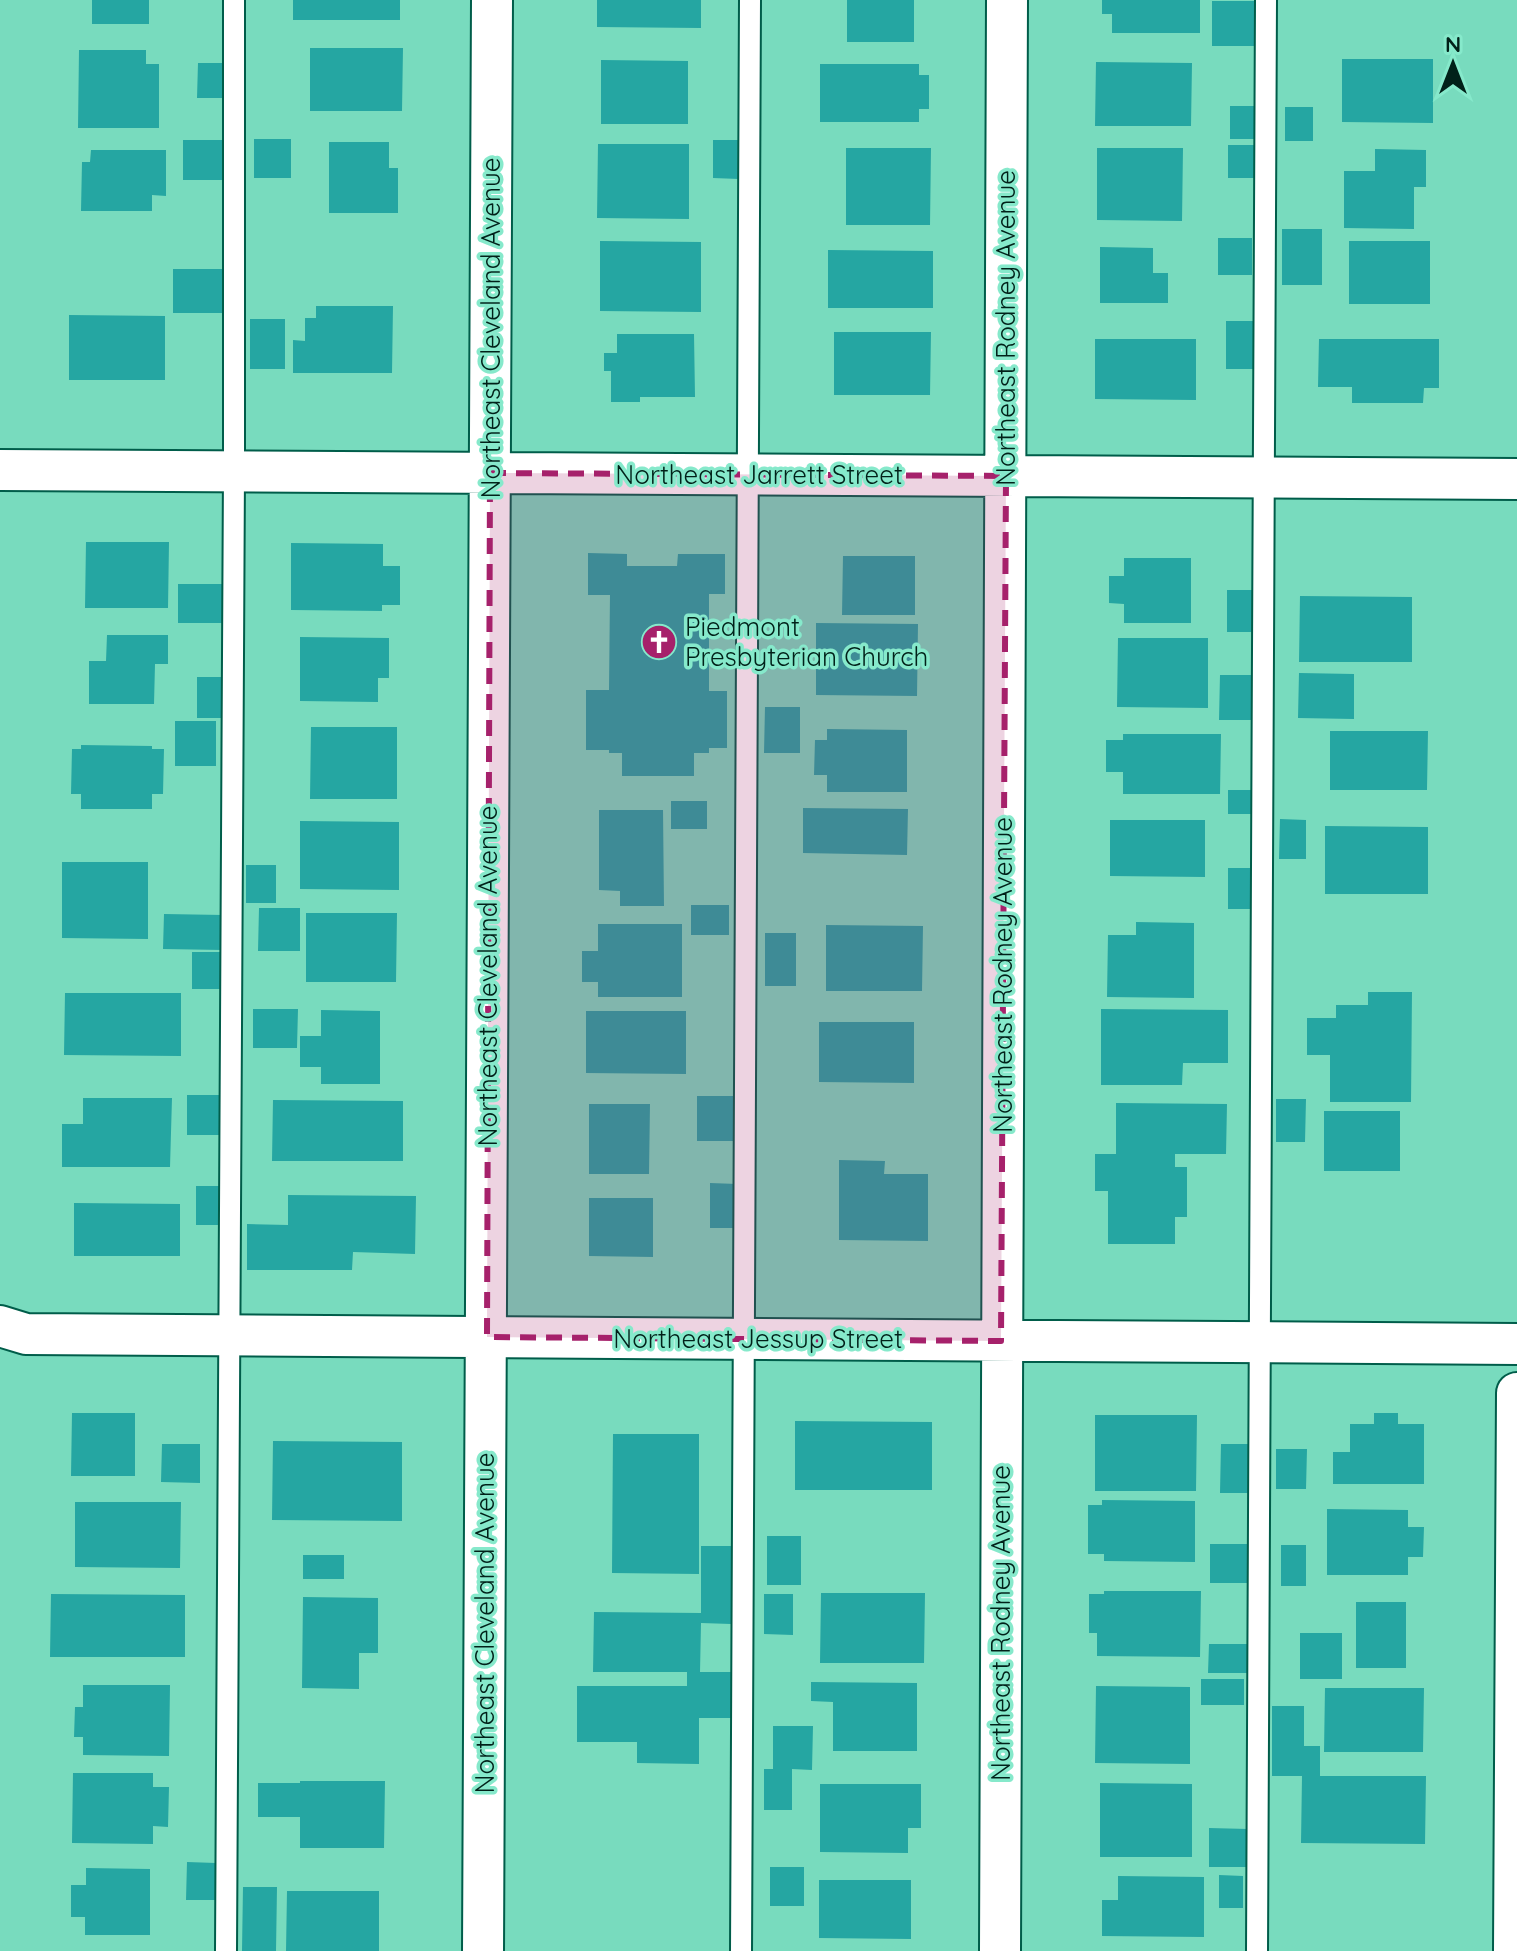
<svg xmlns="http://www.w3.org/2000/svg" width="1517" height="1951" font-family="Quicksand,sans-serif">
	<rect width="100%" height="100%" fill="#78dbbe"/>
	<path fill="#25a6a2" d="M92,0H149V24H92Z
		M293,0H400V20H293Z
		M597,0H701V28L597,27Z
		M847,0H914V42H847Z
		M1102,0H1200V33H1112V14H1102Z
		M1212,1H1256L1255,46H1212Z
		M310,48H403L402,111H310Z
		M79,50H146V64H159V128H78Z
		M1342,59H1433V123L1342,122Z
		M601,60L688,61V124H601Z
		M1096,62L1192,63L1191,126H1095Z
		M198,63H225V98H197Z
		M820,64H919V75H929V109H919V122H820Z
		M1230,106H1255V139H1230Z
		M1285,107H1313V141H1285Z
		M254,139H291V178H254Z
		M183,140H227V180H183Z
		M713,140H739V179L713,178Z
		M329,142H389V168H398V213H329Z
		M598,144H689V219L597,218Z
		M1228,145H1254V178H1228Z
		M846,148H931L930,225H846Z
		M1097,148H1183L1182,221L1097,220Z
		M1375,149L1426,150V187H1414V229L1344,228V171H1375Z
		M91,150H166V196L152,195V211H81L82,162H90Z
		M1282,229H1322V285H1282Z
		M1218,238H1252V275H1218Z
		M600,241L701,242V312L600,311Z
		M1349,241H1430V304H1349Z
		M1100,247L1153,248V273H1168V303H1100Z
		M828,250L933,251V308H828Z
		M173,269H229L228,313H173Z
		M316,306H393L392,373H293V340L305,341V318H316Z
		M69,315L165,316V380H69Z
		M250,319H285V369H250Z
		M1226,321H1258V369H1226Z
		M834,332H931L930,395H834Z
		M617,334H694L695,397H640V402H611V371H604V353H617Z
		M1095,339H1196V400L1095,399Z
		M1319,339H1439V388H1424L1423,403H1352V387H1318Z
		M86,542H169L168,608H85Z
		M291,543L383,544V566H400V605H382V611L291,610Z
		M588,553L627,554V566H677L678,554H725V594H709V691H727V748H709V753H694V776H622V753H609V750H586V690H609L610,595H588Z
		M843,556H915V615H842Z
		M1124,558H1191V623H1124V604L1109,603V576H1124Z
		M178,584H223V623H178Z
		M1227,590H1259V632H1227Z
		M1300,596L1412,597V662H1299Z
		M816,623L918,624L917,696L816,695Z
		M107,635H168V664H155L154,704H89V661H106Z
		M300,637L389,638V678H378V702L300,701Z
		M1118,638H1208V708L1117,707Z
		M1299,673L1354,674V719L1298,718Z
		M1220,675H1255V720H1219Z
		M197,677H222L221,718H197Z
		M765,707H800V753H764Z
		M175,721H216V766H175Z
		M311,727H397V799H310Z
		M827,729L907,730V792H827V775H814L815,740H827Z
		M1330,731H1428L1427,790H1330Z
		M1123,734H1221L1220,794H1123V772H1106V740H1123Z
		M81,745L152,746V749H164L163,794H152V809H81V794H71L72,749H81Z
		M1228,790H1256V814H1228Z
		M671,801H707V829H671Z
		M803,808L908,809L907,855L803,853Z
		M599,810H663L664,906H620V891L599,890Z
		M1280,819L1306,820V859H1279Z
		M1110,820H1205V877L1110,876Z
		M300,821L399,822V890L300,889Z
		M1325,826L1428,827V894H1325Z
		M62,862H148V939L62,938Z
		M246,865H276V903H246Z
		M1228,868H1254V909H1228Z
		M691,905H729V935H691Z
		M259,908H300V951H258Z
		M306,913H397L396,982H306Z
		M164,914L223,915V950L163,949Z
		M1136,922L1194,923V998L1107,997L1108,935H1136Z
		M598,924H682V997H598V982H582V951H598Z
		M826,925L923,926L922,991H826Z
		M765,933H796V986H765Z
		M192,952H220V989H192Z
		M1368,992H1412L1411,1102H1330V1055H1307V1018H1336V1005H1368Z
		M65,993H181V1056L64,1055Z
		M253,1009H298L297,1048H253Z
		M1101,1009L1228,1010V1063H1183L1182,1085H1101Z
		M321,1010L380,1011V1084H321V1067H300V1036H321Z
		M586,1011H686V1074L586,1073Z
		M819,1022H914V1083L819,1082Z
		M187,1095H223V1135H187Z
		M697,1096H740V1141H697Z
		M83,1098H172L170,1167H62V1124H83Z
		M1276,1099H1306L1305,1142H1276Z
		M273,1100L403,1101V1161H272Z
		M1116,1103L1227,1104L1226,1154H1175V1167H1187V1217H1175V1244H1108V1191H1095V1154H1116Z
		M589,1104H650L649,1174H589Z
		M1324,1111H1400V1171H1324Z
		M839,1160L885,1161L884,1174H928V1241L839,1240Z
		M710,1183L737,1184V1228H710Z
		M196,1186H222V1225H196Z
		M288,1195L416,1196L415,1254L353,1252L352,1270H247V1224L288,1225Z
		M589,1198H653V1257L589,1256Z
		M74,1203L180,1204V1256H74Z
		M72,1413H135V1476H71Z
		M1374,1413H1398V1424H1424V1484H1333V1452H1350V1424H1374Z
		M1095,1415H1197L1196,1491H1095Z
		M795,1421L932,1422V1490H795Z
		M613,1434H699V1574L612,1573Z
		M273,1441L402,1442V1521L272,1520Z
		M162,1444H200V1483L161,1482Z
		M1221,1444H1254V1493H1220Z
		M1276,1449H1307L1306,1489H1276Z
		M1102,1500L1195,1501V1562L1104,1561V1554H1088V1505H1102Z
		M75,1502H181L180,1568L75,1567Z
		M1327,1509L1408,1510V1527H1424L1423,1557H1408V1575H1327Z
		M767,1536H801V1585H767Z
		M1210,1544H1253V1583H1210Z
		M1281,1545H1306V1586H1281Z
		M701,1546H732L731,1624L701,1623L700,1672H735V1718H699V1764L637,1763V1742H577V1686H687V1672H593L594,1612L701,1613Z
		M303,1555H344V1579H303Z
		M1104,1591H1201L1200,1657L1097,1656V1633H1089V1594H1104Z
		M821,1593H925L924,1663H820Z
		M51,1594L185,1595V1657H50Z
		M764,1594H793V1635L764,1634Z
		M303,1597L378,1598V1653H359V1689L302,1688Z
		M1356,1602H1406V1668H1356Z
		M1300,1633H1342V1679H1300Z
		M1209,1644H1249V1673H1208Z
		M1201,1679H1244V1705H1201Z
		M811,1682L917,1683V1751H833V1702L811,1701Z
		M83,1685H170L169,1756L83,1755V1737H74L75,1707H83Z
		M1096,1686L1190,1687V1764L1095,1763Z
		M1325,1688H1424L1423,1752H1324Z
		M1272,1706H1304V1746H1320V1776H1426L1425,1844L1301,1843L1302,1776H1272Z
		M773,1726H813L812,1770L792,1769V1810H764V1769H773Z
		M73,1773H153V1787H169L168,1827L153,1826V1844L72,1843Z
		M300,1781H385L384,1848H300V1817H258V1783H300Z
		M1100,1783L1192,1784V1857H1100Z
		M820,1784H921V1828H908V1853L820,1852Z
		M1209,1828L1248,1829V1867H1209Z
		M187,1862L216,1863V1900H186Z
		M770,1867H804V1906H770Z
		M86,1868L150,1869V1935H85V1917H71V1885H86Z
		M1219,1875L1243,1876V1908H1219Z
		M1118,1876L1204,1877V1937L1102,1936V1900H1118Z
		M819,1880H911V1939L819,1938Z
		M243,1887H277L276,1951H242Z
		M287,1891H379V1951H286Z"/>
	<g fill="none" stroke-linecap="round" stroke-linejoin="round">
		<defs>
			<path id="service" d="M226,1951L234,471V0
				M741,1951L750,0
				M1257,1951L1266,0"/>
			<path id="minor" d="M0,470L1517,479
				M0,1326L26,1334L1517,1344
				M483,1951L492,0
				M1000,1951L1007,0
				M1514,1951L1517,1393"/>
		</defs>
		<use href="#service" stroke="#005d4a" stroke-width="24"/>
		<use href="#minor" stroke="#005d4a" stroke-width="44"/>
		<use href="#service" stroke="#fff" stroke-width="20"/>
		<use href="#minor" stroke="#fff" stroke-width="40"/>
	</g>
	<path fill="#a6216b" fill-opacity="0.2" stroke="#a6216b" stroke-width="6" stroke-dasharray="16 10" stroke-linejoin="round" d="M490,473L1006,476L1001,1341L487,1337Z"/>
	<defs>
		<symbol id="church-disc" viewBox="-11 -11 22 22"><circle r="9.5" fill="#a6216b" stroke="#86e9cb"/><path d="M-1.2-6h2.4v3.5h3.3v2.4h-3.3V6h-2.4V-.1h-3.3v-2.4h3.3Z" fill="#fff"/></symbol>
	</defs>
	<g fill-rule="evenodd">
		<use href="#church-disc" x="639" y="622" width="40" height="40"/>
	</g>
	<g text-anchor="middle" stroke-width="7" stroke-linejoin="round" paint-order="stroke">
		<g font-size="26" fill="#012119" stroke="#86e9cb">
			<text transform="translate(491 328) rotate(-90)" y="9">Northeast Cleveland Avenue</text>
			<text transform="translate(1006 328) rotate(-90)" y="9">Northeast Rodney Avenue</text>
			<text x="759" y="484">Northeast Jarrett Street</text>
			<text transform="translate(1003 975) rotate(-90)" y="9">Northeast Rodney Avenue</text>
			<text transform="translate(488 976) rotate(-90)" y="9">Northeast Cleveland Avenue</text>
			<text x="758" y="1348">Northeast Jessup Street</text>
			<text transform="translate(485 1623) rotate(-90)" y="9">Northeast Cleveland Avenue</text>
			<text transform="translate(1001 1623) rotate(-90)" y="9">Northeast Rodney Avenue</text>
		</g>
		<g font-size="26" fill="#012119" stroke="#86e9cb" text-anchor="start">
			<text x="685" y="636">Piedmont<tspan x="685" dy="30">Presbyterian Church</tspan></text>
		</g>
	</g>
	<g transform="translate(1453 64)" stroke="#86e9cb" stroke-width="6" paint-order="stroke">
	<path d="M0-6L14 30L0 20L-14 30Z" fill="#012119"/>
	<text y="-12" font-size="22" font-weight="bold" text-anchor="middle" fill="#012119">N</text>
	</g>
</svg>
